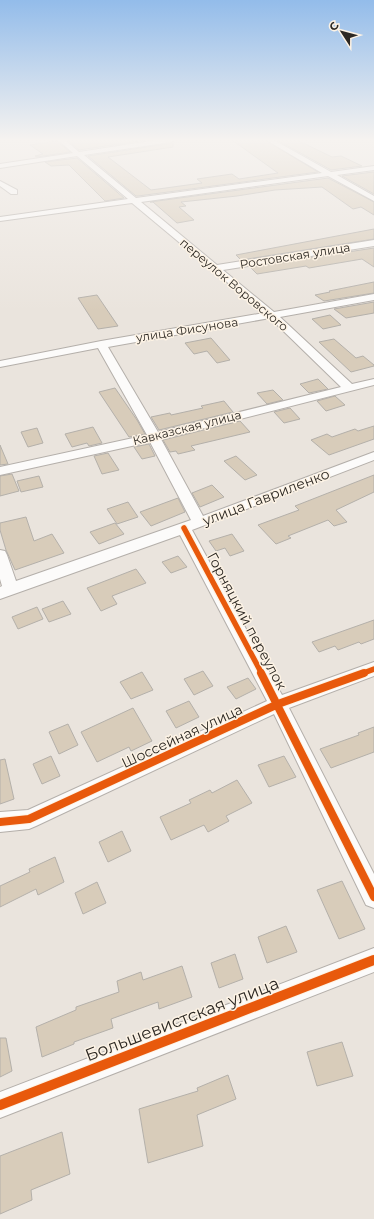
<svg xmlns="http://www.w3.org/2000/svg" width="374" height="1219" font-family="Montserrat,sans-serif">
	<rect width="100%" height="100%" fill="#eae4dd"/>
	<path fill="#d8ccba" stroke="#b4b0aa" d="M68,140H146L79,150Z
		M232,140H265L318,172L138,196H136L88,156L173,143V147L108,157L151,190L202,183L197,179L232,174L239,179L278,173Z
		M277,140H297L332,157L341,156L362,166L331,170Z
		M57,141L70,152L37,157L35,156L43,154L30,145Z
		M77,158L124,198L105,201L69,165L51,166L45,162Z
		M373,172H374V194L342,176Z
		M328,178L374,202V215L361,207L353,209L322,187L275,190L237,196L181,202L186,206L179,207L194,220L177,223L153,202H150Z
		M374,229V239L241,260L236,255Z
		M374,248V267L362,259L309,268L306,266L257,274L250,267Z
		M374,282V293L324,301L315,295L330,292L329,291Z
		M97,295L118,326L98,329L78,298Z
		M374,302V313L346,318L334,309Z
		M330,315L341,325L323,329L312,319Z
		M211,338L230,360L217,363L207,351L194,354L185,343Z
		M334,339L356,358L363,356L374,365V366L351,372L319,342Z
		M318,379L328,389L309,393L300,384Z
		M115,388L137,420L145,434L129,437L99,392Z
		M273,390L283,400L267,404L257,393Z
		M335,396L345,405L326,411L317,401Z
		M224,401L233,412L159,430L151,417L170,413L171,415L203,408L201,406Z
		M290,408L300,419L284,423L274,412Z
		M240,421L250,432L191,446L195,450L178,454L176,451L170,452L163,440Z
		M374,426V439L329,455L311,440L327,434L332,437L355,429L358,431Z
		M93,427L102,443L89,446L87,443L72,447L65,434Z
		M37,428L43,443L28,447L21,432Z
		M149,444L155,456L142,459L134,447Z
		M0,445L8,464L0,465Z
		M108,453L119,470L102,474L94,456Z
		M236,456L257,475L245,480L224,461Z
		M12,474L19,491L0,496V476Z
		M374,475V492L336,510L347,522L334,526L328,520L288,536L291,538L276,544L258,525L299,510L295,506Z
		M39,476L43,487L21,492L17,481Z
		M212,485L224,497L200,507L192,493Z
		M178,498L185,512L151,526L140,512Z
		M128,502L138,517L117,524L107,509Z
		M26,517L34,541L52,534L64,553L15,570L6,550L0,530V523Z
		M115,523L124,534L99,544L90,532Z
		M232,534L244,551L230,556L225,548L216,551L209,541Z
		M178,556L187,567L171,573L162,562Z
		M136,569L146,583L112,596L117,604L101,611L87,588Z
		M63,601L71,614L49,622L42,609Z
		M37,607L43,619L18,629L12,617Z
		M374,620V639L361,644L359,642L338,650L335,646L319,652L312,642Z
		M203,671L213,686L194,695L184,679Z
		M142,672L153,690L131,699L120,682Z
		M248,678L256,689L236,699L227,687Z
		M189,701L199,717L176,728L166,711Z
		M133,708L152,741L131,751L129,747L97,762L81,732Z
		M68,724L78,745L59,754L49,732Z
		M374,727V752L331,768L320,749L359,735L358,733Z
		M51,756L60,776L42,784L33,764Z
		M284,756L296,777L269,787L258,765Z
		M5,759L14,799L0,804V760Z
		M237,780L252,803L226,816L229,821L208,832L204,825L171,840L160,817L191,803L189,800L210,790L212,793Z
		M122,831L131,851L108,862L99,842Z
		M55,857L64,882L38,895L36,889L0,907V886L30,872L29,869Z
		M342,881L365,929L339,939L317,890Z
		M97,882L106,903L83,914L75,893Z
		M286,926L297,952L267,963L258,937Z
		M235,954L243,979L219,988L211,963Z
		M182,966L192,997L159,1009L158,1002L111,1019L113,1028L74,1042V1044L42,1057L36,1027L76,1010V1007L119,992L117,981L141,972L143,980Z
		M0,1038H6L12,1071L0,1077Z
		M342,1042L353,1076L317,1086L307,1052Z
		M228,1075L236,1099L197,1115L203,1146L148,1163L139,1109L198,1091L197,1088Z
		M62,1132L70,1174L31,1190L32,1200L0,1214V1156Z"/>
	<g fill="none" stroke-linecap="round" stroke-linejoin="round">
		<defs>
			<path id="minor" d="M58,140H65L79,152L157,140H174L171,142L84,155L136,198L322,173L266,140H274L331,172L374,166V170L337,175L374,196V201L328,176L141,202L217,265L374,240V246L223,270L274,312L374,294V300L280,317L352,384L374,379V385L161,439L203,516L374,452V460L192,530L282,695L374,662V676L289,708L374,874V908L366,905L274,714L36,826L29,829L0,832V812L28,810L267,701L180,535L0,599V587L2,586L0,579V550L5,551L7,555L16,581L191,520L150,442L0,475V467L147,435L98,348L0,367V361L101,341L264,313L132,203L0,221V217L128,199L77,156L0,168V164L73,153ZM270,318L341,387L158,432L108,347Z
				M0,181L17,190V194H11L0,186Z
				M374,948V972L0,1118V1092Z"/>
		</defs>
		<use href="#minor" stroke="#b4afaa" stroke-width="2"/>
		<use href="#minor" fill="#fcfbfa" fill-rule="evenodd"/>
		<defs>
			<path id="cycleway-far2" d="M184,528L262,674
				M361,674L374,669"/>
			<path id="cycleway-far1" d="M261,673L374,897
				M0,822L29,819L278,704L364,673"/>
			<path id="cycleway" d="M0,1105L374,960"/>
		</defs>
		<use href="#cycleway-far2" stroke="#fdf3e5" stroke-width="8"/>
		<use href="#cycleway-far1" stroke="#fdf3e5" stroke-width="10"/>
		<use href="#cycleway" stroke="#fdf3e5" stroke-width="12"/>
		<use href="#cycleway-far2" stroke="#e8590c" stroke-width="5.5"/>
		<use href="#cycleway-far1" stroke="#e8590c" stroke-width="8"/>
		<use href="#cycleway" stroke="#e8590c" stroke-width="10"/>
	</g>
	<linearGradient id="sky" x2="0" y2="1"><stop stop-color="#93bcea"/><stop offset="0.45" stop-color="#f6f3f0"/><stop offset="1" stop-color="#f6f3f0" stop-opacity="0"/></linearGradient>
	<rect width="374" height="311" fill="url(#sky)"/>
	<g text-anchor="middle" stroke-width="3" stroke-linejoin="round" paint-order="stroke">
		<g font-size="12" fill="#2c2823" stroke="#fdf3e5">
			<text transform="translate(295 256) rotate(-9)" y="4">Ростовская улица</text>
			<text transform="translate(234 285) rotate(40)" y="4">переулок Воровского</text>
			<text transform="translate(187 330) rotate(-9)" y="4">улица Фисунова</text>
			<text transform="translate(187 428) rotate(-14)" y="4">Кавказская улица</text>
		</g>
		<g font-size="14" fill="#2c2823" stroke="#fdf3e5">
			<text transform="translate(266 497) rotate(-21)" y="5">улица Гавриленко</text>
			<text transform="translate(247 621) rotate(62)" y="5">Горняцкий переулок</text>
			<text transform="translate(182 736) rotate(-25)" y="5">Шоссейная улица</text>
		</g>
		<g font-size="17" fill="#2c2823" stroke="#fdf3e5">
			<text transform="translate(182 1019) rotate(-21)" y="6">Большевистская улица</text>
		</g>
	</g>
	<g transform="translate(342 32) rotate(306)" stroke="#fdf3e5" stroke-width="3" paint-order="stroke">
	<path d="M0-3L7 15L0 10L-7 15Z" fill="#2c2823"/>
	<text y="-6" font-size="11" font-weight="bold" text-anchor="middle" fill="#2c2823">С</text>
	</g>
</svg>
